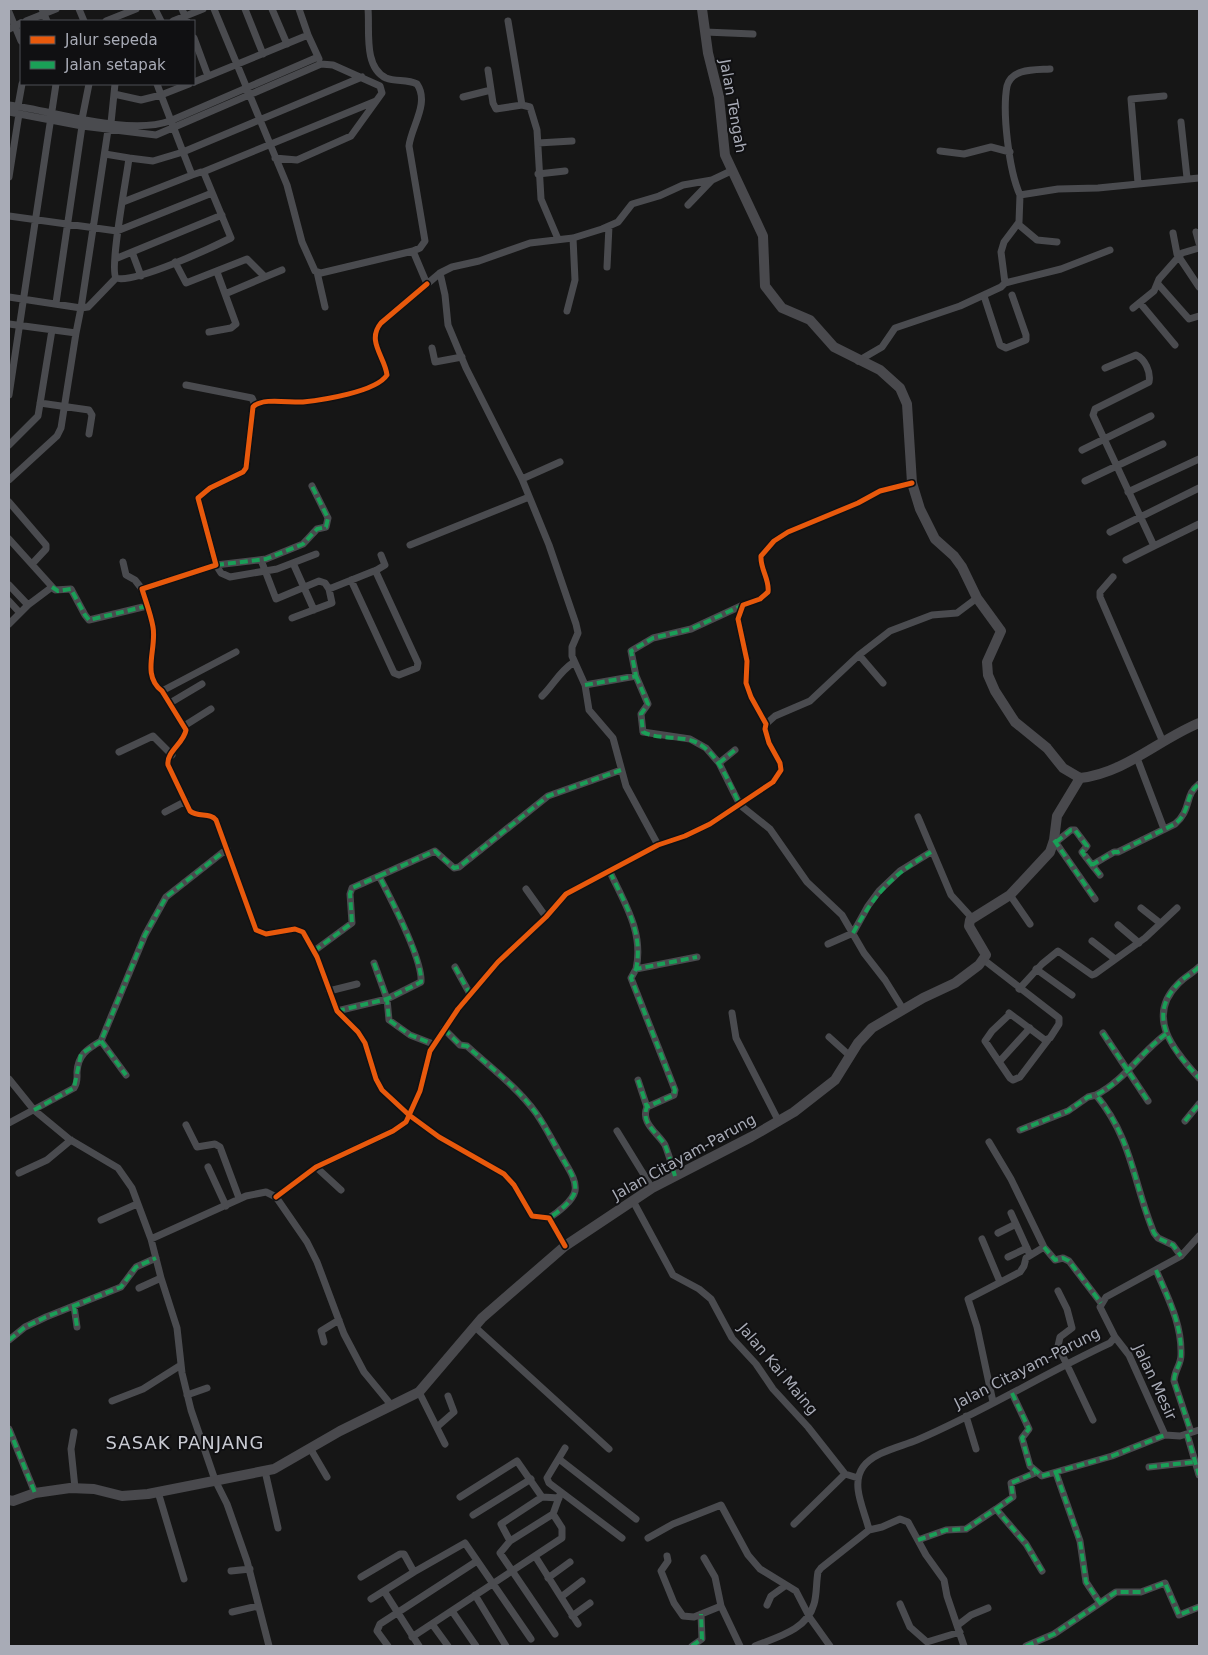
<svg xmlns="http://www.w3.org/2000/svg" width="1208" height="1655" font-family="'DejaVu Sans',sans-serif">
	<rect width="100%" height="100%" fill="#161616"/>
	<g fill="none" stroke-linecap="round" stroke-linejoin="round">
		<path stroke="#4a4b4f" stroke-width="7" d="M42,9L47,21
			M79,9L84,21
			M155,9L161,21
			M182,9L187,21
			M214,9L287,185L302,242L315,271L321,273L413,251L427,284L440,273L452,267L479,261L530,243L573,238L602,229L618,222L632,204L659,196L683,185L712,180L731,171
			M245,9L263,54
			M272,9L287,44
			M368,9C370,29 363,67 386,78C396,82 407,79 417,84C430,103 411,127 409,146L425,241L420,248L413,251
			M9,12L21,41
			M26,21L56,9
			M106,21L136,9
			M173,21L203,9
			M508,21L522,105L530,107L537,130L541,199L558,239
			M9,29L21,23
			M705,32L753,34
			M308,35L319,59
			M194,38L208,76
			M488,70L493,103L496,109L522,105
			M194,82L308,35L299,9
			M157,84L161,95L189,84
			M114,94L141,100L161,95L183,152L153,161L129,158C127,176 109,268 116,278C134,284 211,248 231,238L204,173L201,172L192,175L183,152L362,77
			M463,97L491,90
			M9,105C55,111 127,136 170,121L318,57
			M18,106L22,84
			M9,112L82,126L156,135L321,64L333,65L380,86L382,93L351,136L297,160L275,158
			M82,119L89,84
			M1181,122L1187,178
			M111,123L115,84
			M538,143L572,141
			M940,151L964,154L991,147L1010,152
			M105,154L129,158
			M203,172L376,101
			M538,174L565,171
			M9,177L19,114
			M1138,183L1131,99L1164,96
			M1020,195C1009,171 1002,112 1007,86C1012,68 1035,70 1050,69
			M123,202L192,175
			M688,205L712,180
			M9,216L117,231L212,193
			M1018,224L1037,240L1057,242
			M1196,232L1199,243
			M1173,233L1177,254L1199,287
			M132,252L141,276
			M115,259L222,215
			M175,262L186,283L247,259L265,277L282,270
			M607,267L609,226
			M317,272L325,307
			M440,273L445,295L448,325L466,368L522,479L549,545L576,624L578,633L572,647V656L585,685L589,710L613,738L626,786L658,845
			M1005,283L1061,269L1110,250
			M427,284L381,323C366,341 385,357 387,375C376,392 322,400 303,402C290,403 262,397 253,407L246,468L243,472L210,488L198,498L216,565L142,589C146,602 151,615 153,627C157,649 141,675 162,691L186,730C184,743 166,752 168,765L190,811C198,818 210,812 216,820L256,930L266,934L295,929L303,932L317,957L337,1011L358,1032L365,1043L376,1079L382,1090L409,1115L439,1137L504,1174L514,1185L532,1216L549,1218L565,1246
			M1158,284L1189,319L1199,316
			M225,294L265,277
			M984,296L1000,345L1006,348L1026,340V335L1012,295
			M9,297L81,308L108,130
			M56,303L82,126
			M1140,303L1175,345
			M1133,308L1154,291L1159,279L1182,253L1199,248
			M567,311L575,280L573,238
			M9,324L76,333L61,428L57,436L9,480
			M209,332L231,328L236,324L217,272
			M76,333L81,308L88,307L116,278
			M432,348L435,362L462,357
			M858,361L882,347L895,328L960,306L1001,287L1005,283L1001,252L1004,242L1019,222L1020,195L1058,189L1098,188L1199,178
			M1105,368L1136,355C1145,359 1151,372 1149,382L1095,409L1093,415L1154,546L1199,524
			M186,385L252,398L255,405
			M9,395L56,84
			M40,403L89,410L92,415L89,434
			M9,445L38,416L52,330
			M1082,450L1151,416
			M522,479L560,462
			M1085,481L1163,444
			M312,486L328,518L326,527L317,529L303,544L266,559L216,565L221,573L230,577L277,569L316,554
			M1128,492L1199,459
			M9,502L46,545V549L32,564
			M1110,532L1199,488
			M9,539L55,590L71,589L85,615L89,620L147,606
			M410,545L529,497
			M261,560L276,599L319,581L325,583L329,589L332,603L292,618
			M1126,560L1154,546
			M123,562L126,575L135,580L142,589
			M293,563L314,610
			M375,571L385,565L381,555
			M1113,577L1100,592V597L1163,742
			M9,585L28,605
			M329,589L374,571L376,572L418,663L417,668L399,675L394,673L351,580
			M9,601L20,613
			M9,624L28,605L52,587
			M859,655L883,683
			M636,676L648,704L641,714L643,732L690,739L706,748L719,763L740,805L770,829L807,882L842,915L864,953L885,980L903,1009
			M585,685L636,676L631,651L653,638L691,629L743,605
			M162,691L236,652
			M542,696C554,684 559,672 574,662
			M170,703L202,684
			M766,724L775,716L810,701L859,655L890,631L932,615L957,613L977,598
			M184,726L211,709
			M119,752L153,736L172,755
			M1137,758L1164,829
			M719,763L735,750
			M165,812L186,801
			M918,817L951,895L972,918
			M1054,840L1095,899
			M1056,842L1071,830H1075L1087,846L1082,852L1092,865
			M610,872C625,904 644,933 636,969
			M1100,875L1092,865L1114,852H1118L1175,824C1192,810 1184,795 1199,784
			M526,889L546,917
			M1010,895L1030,924
			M1141,908L1160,923
			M1118,925L1139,943
			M1092,941L1115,959
			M828,944L853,933L868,906L879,891L900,871L931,852
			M314,951L352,923L350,894L352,888L379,876
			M984,960L1059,1018V1024L1050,1038L1045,1040L1009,1013
			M374,963L387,999L389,1020L410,1035L433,1044
			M455,967L470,994
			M1199,967C1193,973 1184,977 1178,984C1145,1017 1174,1051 1199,1078
			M1036,969L1072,995
			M1019,989L1042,964L1058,951L1092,975L1095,974L1145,938L1177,908
			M329,991L357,984
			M337,1011L387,999L421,982C423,960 390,897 379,876L435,851L454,868L459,867L548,796L621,770
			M732,1013L736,1038L779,1122
			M1010,1014L992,1031L985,1041L1010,1078L1013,1080L1020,1077L1048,1040
			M444,1029L460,1045L467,1046C490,1067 517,1087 536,1113C546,1127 554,1144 563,1159C568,1168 577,1180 575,1191C573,1201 557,1213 549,1218
			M1103,1033L1148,1101
			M1166,1034C1141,1052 1124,1081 1096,1095C1133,1140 1133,1183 1154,1233L1158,1238L1173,1245L1181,1256
			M829,1037L850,1056
			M101,1041L126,1075
			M999,1062L1030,1028
			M9,1079L34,1110L69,1139L118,1168L132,1188L151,1239L161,1278L177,1328L182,1373L191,1410L215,1480L227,1504L247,1561L269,1646
			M638,1080L647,1107
			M1185,1121L1199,1104
			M9,1123L74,1088C78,1082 77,1078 77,1072C78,1055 87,1049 101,1041L145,935L166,897L227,849
			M186,1125L197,1147L215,1144L220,1147L239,1198
			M1020,1130L1068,1111L1088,1097L1096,1095
			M617,1131L652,1188
			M989,1142L1011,1179L1044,1247L1026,1258L1024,1266L1020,1272L968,1299L977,1327L993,1402
			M208,1167L226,1206
			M316,1167L341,1190
			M19,1173L47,1160L71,1140
			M675,1176C672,1166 669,1155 665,1145C658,1133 640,1123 647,1107L674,1095L675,1090L631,978L636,969L697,957
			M276,1197L316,1167L393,1131L406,1122L420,1091L430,1051L458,1009L498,962L546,917L566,894L658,845L685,836L710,824L773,782L781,770L780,763L769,743L765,729L766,724L751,697L746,683L747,661L738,619L743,605L760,599L768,592C770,580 760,569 761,556L774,541L788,532L858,503L880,491L912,483
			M633,1201L673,1275L699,1289L711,1299L732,1338L756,1364L773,1389L808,1427L845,1474L858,1478
			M1011,1213L1030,1255
			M101,1220L137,1204
			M998,1233L1016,1224
			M151,1239L246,1196L266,1192L276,1197L307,1242L317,1262L344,1334L364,1372L392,1406
			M982,1239L1000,1282
			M1044,1247L1055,1260L1063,1258L1069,1261L1101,1303
			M1008,1257L1027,1248
			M1156,1270C1168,1298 1182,1324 1181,1355C1181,1365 1174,1371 1174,1381L1191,1432
			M139,1288L161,1278
			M1058,1291L1067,1309L1072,1328L1060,1337L1058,1346L1093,1420
			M74,1306L77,1327
			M475,1327L609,1449
			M1115,1337L1129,1355L1165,1435L1180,1436L1199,1430
			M9,1340L25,1327L46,1317L121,1287L136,1267L156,1258
			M324,1342L321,1331L339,1320
			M419,1392L445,1444
			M1012,1393L1029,1429L1022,1438L1030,1466L1042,1476L1112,1456L1165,1435
			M187,1395L207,1388
			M112,1401L143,1389L181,1365
			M966,1416L976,1449
			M437,1427L454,1412L448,1396
			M9,1429L35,1493
			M74,1432L71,1449L75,1488
			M1187,1434L1199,1475
			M310,1448L327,1477
			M559,1459L636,1519
			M1149,1467L1194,1462
			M265,1471L278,1528
			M158,1492L184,1579
			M561,1492L622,1538
			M460,1497L517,1461L542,1497L559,1498
			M996,1509L1013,1497L1011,1483L1035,1473
			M553,1514L510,1541L500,1553L555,1634
			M473,1515L531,1479
			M794,1524L845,1474
			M869,1530L882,1527L900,1519L908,1522L926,1555L944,1580L947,1596L964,1646
			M648,1538L673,1524L721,1505L748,1555L760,1569L796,1591L810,1618L830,1646
			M918,1540L946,1530L966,1529L996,1509L1026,1544L1042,1571
			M510,1541L501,1524L542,1497
			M535,1556L578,1624
			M667,1556L668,1561L661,1571L674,1603L683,1616L694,1617L721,1606
			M704,1558L715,1577L721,1606L740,1646
			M231,1571L250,1569
			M361,1577L400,1554H404L414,1572L465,1543L531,1639
			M548,1578L570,1562
			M384,1591L419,1646
			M475,1595L506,1646
			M561,1597L582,1581
			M371,1599L414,1572
			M1100,1603L1116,1592H1141L1165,1583L1179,1615L1199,1607
			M900,1604L910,1627L927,1642L960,1632
			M767,1605L771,1596L785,1586
			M452,1611L476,1646
			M232,1612L258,1606
			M572,1616L590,1603
			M432,1624L448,1646
			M958,1625L971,1615L988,1608
			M412,1637L562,1538V1528L553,1514L561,1492L549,1483L547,1478L565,1448
			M388,1646L377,1631L380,1624L477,1561
			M692,1646L702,1639L701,1614
			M755,1646C777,1637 807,1630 814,1604C817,1594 816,1583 818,1572L821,1568L869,1530C865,1511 850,1485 863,1467C874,1452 900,1447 917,1440C983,1412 1045,1373 1110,1343L1115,1337L1100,1307L1106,1297L1181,1256L1199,1236
			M1026,1646L1054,1634L1100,1603L1086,1582L1080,1541L1056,1473"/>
		<path stroke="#49494d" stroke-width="10" d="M702,9L708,53L719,97L725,155L763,236L765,286L782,308L810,320L834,347L880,370L900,388L907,404L912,483L920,509L935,539L954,556L962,567L977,598L1001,631L987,662L988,675L995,691L1015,722L1047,748L1063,768L1080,778C1125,773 1158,740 1199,723
			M9,1500L13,1501L35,1493L70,1488L94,1489L122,1496L148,1494L274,1469L340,1431L419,1392L482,1318L565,1246L652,1188L751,1137L794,1112L835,1080L858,1043L872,1028L923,998L955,983L979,965L986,955L969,926L970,920L1010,895L1050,852L1054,840L1057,816L1080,778"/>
		<path stroke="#1a9f57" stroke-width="4" stroke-dasharray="8 4" stroke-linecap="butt" d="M216,565L266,559L303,544L317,529L326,527L328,518L312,486
			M52,587L58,591L71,589L85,615L89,620L147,606
			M636,676L648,704L641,714L643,732C654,738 672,737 685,739C715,743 728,781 740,805
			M585,685L636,676L631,651L653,638L691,629L743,605
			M719,763L735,750
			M1054,840L1095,899
			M1056,842L1071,830H1075L1087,846L1082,852L1092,865
			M610,872C625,904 644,933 636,969
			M1100,875L1092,865L1114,852H1118L1175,824C1192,810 1184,795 1199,784
			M853,933C876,892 891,876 931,852
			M314,951L352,923L350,894L352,888L379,876
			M374,963L387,999L389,1020L410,1035L433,1044
			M455,967L470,994
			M1199,967C1193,973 1184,977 1178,984C1145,1017 1174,1051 1199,1078
			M337,1011L387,999L421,982C423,960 390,897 379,876L435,851L454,868L459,867L548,796L621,770
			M444,1029L460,1045L467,1046C490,1067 517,1087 536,1113C546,1127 554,1144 563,1159C568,1168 577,1180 575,1191C573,1201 557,1213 549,1218
			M1103,1033L1148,1101
			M1166,1034C1141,1052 1124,1081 1096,1095C1133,1140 1133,1183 1154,1233L1158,1238L1173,1245L1181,1256
			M101,1041L126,1075
			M638,1080L647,1107
			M34,1110L74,1088L81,1054L101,1041L145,935L166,897L227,849
			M1185,1121L1199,1104
			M1020,1130L1068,1111L1088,1097L1096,1095
			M675,1176C672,1166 669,1155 665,1145C658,1133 640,1123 647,1107L674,1095L675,1090L631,978L636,969L697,957
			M1044,1247L1055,1260L1063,1258L1069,1261L1101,1303
			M1156,1270C1168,1298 1182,1324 1181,1355C1181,1365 1174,1371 1174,1381L1191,1432
			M74,1306L77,1327
			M9,1340L25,1327L46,1317L121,1287L136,1267L156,1258
			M1012,1393L1029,1429L1022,1438L1030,1466L1042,1476L1112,1456L1165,1435
			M9,1429L35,1493
			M1187,1434L1199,1475
			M1149,1467L1194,1462
			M996,1509L1013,1497L1011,1483L1035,1473
			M918,1540L946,1530L966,1529L996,1509L1026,1544L1042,1571
			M1100,1603L1116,1592H1141L1165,1583L1179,1615L1199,1607
			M692,1646L702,1639L701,1614
			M1026,1646L1054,1634L1100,1603L1086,1582L1080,1541L1056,1473"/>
		<defs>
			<path id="cycleway" d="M427,284L381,323C366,341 385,357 387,375C376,392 322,400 303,402C290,403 262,397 253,407L246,468L243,472L210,488L198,498L216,565L142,589C146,602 151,615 153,627C157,649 141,675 162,691L186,730C184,743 166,752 168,765L190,811C198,818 210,812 216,820L256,930L266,934L295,929L303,932L317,957L337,1011L358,1032L365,1043L376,1079L382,1090L409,1115L439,1137L504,1174L514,1185L532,1216L549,1218L565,1246
				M276,1197L316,1167L393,1131L406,1122L420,1091L430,1051L458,1009L498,962L546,917L566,894L658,845L685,836L710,824L773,782L781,770L780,763L769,743L765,729L766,724L751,697L746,683L747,661L738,619L743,605L760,599L768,592C770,580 760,569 761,556L774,541L788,532L858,503L880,491L912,483"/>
		</defs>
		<use href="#cycleway" stroke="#101012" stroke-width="8"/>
		<use href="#cycleway" stroke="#e8590c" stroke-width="5"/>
	</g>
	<g text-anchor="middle" stroke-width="4" stroke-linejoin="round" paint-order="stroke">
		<g font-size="15" fill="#a8abb6" stroke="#101012">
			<text transform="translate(733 106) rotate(80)" y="5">Jalan Tengah</text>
			<text transform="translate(684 1157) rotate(-29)" y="5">Jalan Citayam-Parung</text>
			<text transform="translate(1027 1368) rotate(-27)" y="5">Jalan Citayam-Parung</text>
			<text transform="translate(778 1369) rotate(50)" y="5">Jalan Kai Maing</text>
			<text transform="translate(1155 1382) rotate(65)" y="5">Jalan Mesir</text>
		</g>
		<g font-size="18" letter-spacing="1" fill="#c8cad2" stroke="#101012">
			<text x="185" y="1449">SASAK PANJANG</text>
		</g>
	</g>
	<rect width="1208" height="1655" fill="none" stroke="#a8abb6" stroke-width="20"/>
	<rect x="20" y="20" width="175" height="65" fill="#101012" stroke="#4d4e54"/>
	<rect x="30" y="36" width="25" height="8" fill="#e8590c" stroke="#4d4e54"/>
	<text x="65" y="45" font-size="15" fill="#a8abb6">Jalur sepeda</text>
	<rect x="30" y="61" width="25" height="8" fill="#1a9f57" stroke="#4d4e54"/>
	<text x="65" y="70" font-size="15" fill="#a8abb6">Jalan setapak</text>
</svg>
